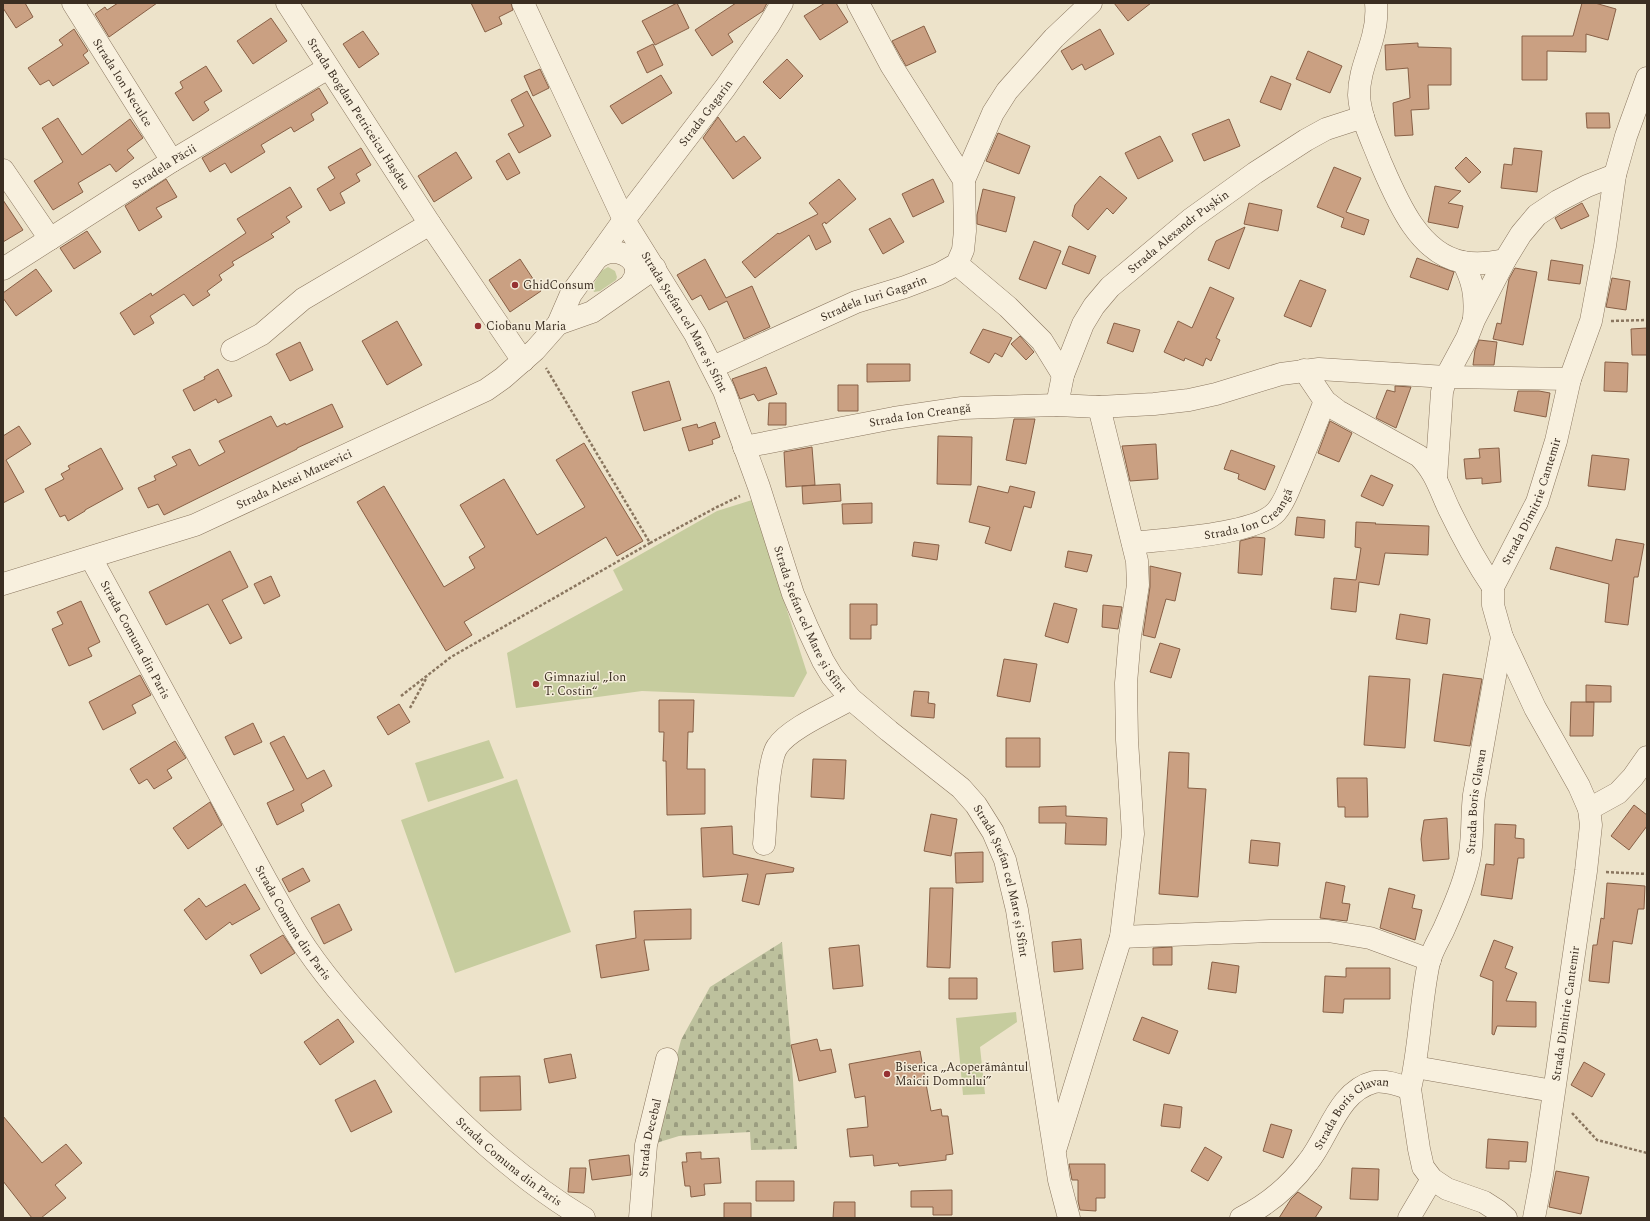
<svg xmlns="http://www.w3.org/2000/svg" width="1650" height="1221" font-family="Spectral,serif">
	<defs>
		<pattern id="cemetery-stones" width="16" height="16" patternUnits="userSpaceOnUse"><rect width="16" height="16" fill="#bdc19d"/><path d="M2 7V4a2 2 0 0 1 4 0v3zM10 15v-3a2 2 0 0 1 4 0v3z" fill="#9b9d80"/></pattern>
	</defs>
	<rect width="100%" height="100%" fill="#ede3ca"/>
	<path fill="#c6cc9e" d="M608,267L615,271L617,277L616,280L600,291L594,292L592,287L601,271Z
		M752,500L807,673L794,697L642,691L516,708L507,653L623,590L613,570L717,511Z
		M489,740L504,778L428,802L415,763Z
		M517,779L571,932L455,973L401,820Z
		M1016,1012L1017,1022L980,1047L985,1094L963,1095L956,1018Z"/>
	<path fill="url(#cemetery-stones)" d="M782,942L791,1046L797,1149L751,1150L750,1132L679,1136L653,1144L681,1040L710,987Z"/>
	<path fill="#caa082" stroke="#886046" d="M3,3H25L33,17L16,28L3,8Z
		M118,3H157L109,37L95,14L105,7L107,10Z
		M471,3H511L513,10L499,17L502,24L485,32Z
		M677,3L689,28L655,45L642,21Z
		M736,3H767L763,11L728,34L733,42L712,56L695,30Z
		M825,3H836L848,22L820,40L804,16Z
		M1114,3H1151L1128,21Z
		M1582,3H1595L1616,9L1608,40L1586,34V52L1547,51V80H1522V36H1573Z
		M271,18L287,41L253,64L237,41Z
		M924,26L936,52L906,66L892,41Z
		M74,29L88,51L83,55L89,63L53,86L49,80L40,85L28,68L63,45L59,40Z
		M1100,29L1114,54L1085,70L1082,64L1072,70L1061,51Z
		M363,31L379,54L359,68L343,44Z
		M1418,43V47L1451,48V85H1428L1429,109L1411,110L1413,135L1395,136L1393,103L1410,98L1408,68L1386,70L1385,45Z
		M653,44L663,65L647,73L637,52Z
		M1308,51L1342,66L1330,93L1296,79Z
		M787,59L803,76L780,99L763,82Z
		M206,66L222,91L204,102L209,110L193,121L175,93L183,88L180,82Z
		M540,69L549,88L533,96L524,76Z
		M661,75L672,93L622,124L610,106Z
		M1271,76L1291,84L1281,110L1260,102Z
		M319,88L328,103L311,114L314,120L294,132L291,127L261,145L265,152L231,173L225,163L210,172L202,158Z
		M527,91L551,136L519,153L508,134L524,126L511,100Z
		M1586,113H1609L1610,128H1587Z
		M718,117L736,142L744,136L761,158L733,179L703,138Z
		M58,118L82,155L130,119L143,138L127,150L134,158L116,172L110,164L78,183L83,192L53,210L34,181L63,162L42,128Z
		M1229,119L1240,146L1204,161L1192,134Z
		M998,133L1030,146L1019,174L986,161Z
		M1160,136L1173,161L1138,179L1125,153Z
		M361,148L371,165L356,174L360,181L340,193L345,203L330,211L317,189L335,178L328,167Z
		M1514,148L1542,151L1537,192L1501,188L1504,164L1512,165Z
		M456,152L472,178L434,202L418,176Z
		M509,153L520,173L507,180L496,161Z
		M1466,157L1481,172L1469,183L1455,168Z
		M1334,167L1361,178L1346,212L1369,220L1364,235L1341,227L1344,218L1317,207Z
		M1100,176L1127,198L1113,214L1107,208L1088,230L1072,216L1075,205Z
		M166,179L177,197L156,208L162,217L139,231L125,206Z
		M839,179L856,199L826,224L825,222L822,224L831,242L816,250L809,235L755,278L742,262L778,233L779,234L818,214L809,203Z
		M933,179L944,202L913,217L902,194Z
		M1435,186L1461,191L1448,203L1463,206L1458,228L1428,222Z
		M290,187L302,207L286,217L290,222L271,234L274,237L232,262L234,265L219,275L222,280L207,291L210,295L193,306L184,294L150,316L154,323L134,335L120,313L151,293L152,296L246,233L237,219Z
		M983,189L1015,197L1006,232L977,224V215Z
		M3,200L23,230L3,242Z
		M1249,203L1282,210L1278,231L1244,224Z
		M1582,203L1589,216L1561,229L1555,218Z
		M890,218L904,242L883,254L869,229Z
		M1245,227L1229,269L1208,260L1216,241Z
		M87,231L101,252L74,269L60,248Z
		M1034,241L1061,251L1046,289L1019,279Z
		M1069,246L1096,256L1089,274L1062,264Z
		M1417,258L1454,272L1448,290L1410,277Z
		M520,259L541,291L510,312L489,280Z
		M705,259L726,298L752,286L770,327L744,339L727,301L709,310L701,295L692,300L677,275Z
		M1551,260L1583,265L1580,284L1548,280Z
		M1515,268L1537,272L1523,345L1493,339L1497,323L1501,324L1509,279Z
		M36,269L52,291L16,316L3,298V293Z
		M1612,278L1630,281L1626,310L1606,307Z
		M1300,280L1326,290L1311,327L1284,316Z
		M1210,287L1234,298L1216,338L1220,340L1211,361L1206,358L1203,366L1185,358L1184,361L1164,352L1178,321L1192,328Z
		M397,321L422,365L387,385L362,341Z
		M1114,323L1140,330L1133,352L1107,343Z
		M1647,328V355H1632L1631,329Z
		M983,329L1012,338L1002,357L995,353L989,363L970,353Z
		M1020,336L1034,352L1026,360L1011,344Z
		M1479,340L1497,342L1494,365H1473L1475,350Z
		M300,342L313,370L290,381L276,354Z
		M1605,362L1628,363L1627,392L1604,391Z
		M867,364H910V381L867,382Z
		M766,367L777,394L758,401L754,394L740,399L732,379Z
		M218,369L232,396L218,403L216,399L194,411L183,390L205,379L204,377Z
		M669,381L681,420L644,431L632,392Z
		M838,385H858V411H838Z
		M1395,386L1411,387L1396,428L1376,418L1387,390L1395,392Z
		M1518,391H1539L1550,393L1546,417L1514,411Z
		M769,403H786V425H768Z
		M332,404L343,427L297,448V449L164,515L158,504L148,508L138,488L156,480L154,476L177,465L172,457L190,449L199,466L225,452L219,441L271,416L277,427L285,423L286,425Z
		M1014,419H1035L1026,464L1006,460Z
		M1330,421L1352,433L1339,462L1318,453Z
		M715,422L720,437L712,440L713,444L689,451L682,428L697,424L698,428Z
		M19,426L31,444L6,460L24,492L3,503V436Z
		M938,436L972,437L971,485L937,484Z
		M584,443L643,541L617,556L606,537L464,622L472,635L446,651L357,502L384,486L444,587L475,568L469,557L485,547L460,505L504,479L537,535L585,507L556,460Z
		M1156,444L1158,479L1130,481L1122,446Z
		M812,447L815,485L786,487L784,452Z
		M101,448L123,489L85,510V511L68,521L65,515L60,517L45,489L64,479L61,474L70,469L68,466Z
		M1499,448L1501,482L1482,484V478L1466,479L1464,459L1480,458L1479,449Z
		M1231,450L1275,466L1265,490L1238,479L1239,474L1224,469Z
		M1592,455L1629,459L1625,490L1588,486Z
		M1371,475L1393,485L1383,506L1361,496Z
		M840,484L841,501L803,504L802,486Z
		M978,486L1008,493L1010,486L1035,492L1031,508L1024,506L1011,551L985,543L990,527L969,522Z
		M872,503V523L843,524L842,504Z
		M1297,517L1325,520L1324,538L1295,535Z
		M1356,522L1376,523L1375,524L1429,526L1428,555L1385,553L1379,585L1359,582L1356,612L1331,609L1334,578L1356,580L1361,548L1355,547Z
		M1255,537L1265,538L1262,575L1238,573L1240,541Z
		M1616,539L1644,544L1638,577H1634L1628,625L1605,622L1609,584L1550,569L1556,547L1612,561Z
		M914,542L939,545L937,560L912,556Z
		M230,551L248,587L222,600L242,638L230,644L208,604L166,625L149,592Z
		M1068,551L1092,555L1087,572L1065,567Z
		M1150,566L1181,573L1175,601L1166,599L1155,638L1143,635L1150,587Z
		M271,576L280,596L264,604L254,584Z
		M81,601L100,642L88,648L92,656L69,666L52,629L63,624L57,612Z
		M1054,603L1077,609L1068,643L1045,636Z
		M850,604H877V625H871V639H850Z
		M1103,605L1122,607L1118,629L1102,627Z
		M1400,614L1430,619L1427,644L1396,639Z
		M1160,643L1180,649L1171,678L1150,672Z
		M1004,659L1037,664L1030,702L997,696Z
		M1443,674L1482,679L1470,746L1434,741Z
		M140,675L151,695L132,705L136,713L103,730L89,702Z
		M1369,676L1410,679L1405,748L1364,745Z
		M1586,685L1611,686V702H1586Z
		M914,691L929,692L928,703L935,704L934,718L911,716Z
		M659,700H694L693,732H688L687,769H705V814L667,815L666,761H663L664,732H659Z
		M1571,702H1594L1593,736H1570Z
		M399,704L410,722L388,735L377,717Z
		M253,723L262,742L234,755L225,737Z
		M284,736L307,779L324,770L332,786L301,804L304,811L277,825L267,803L294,790L270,743Z
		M1006,738H1040V767H1006Z
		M175,741L186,758L167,770L172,778L154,789L147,779L139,784L130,769Z
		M1169,752L1189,753L1188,788L1206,789L1198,897L1159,894Z
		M813,759L846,760L844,799L811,797Z
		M1337,778H1367L1368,817H1345V807H1338Z
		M210,802L222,825L188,849L173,828Z
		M1634,805L1647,815V826L1629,850L1611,836Z
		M1066,806V816L1107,818L1106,845L1065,844L1066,823H1039V807Z
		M931,814L957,819L951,856L924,851Z
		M1447,818L1449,859L1423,861L1421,839L1424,820Z
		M1495,824L1516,825L1515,838L1524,839V858H1518L1512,899L1481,895L1486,864L1494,865Z
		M732,826L733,854L794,868L793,872L766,874L759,905L742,901L748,874L703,877L701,828Z
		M1251,840L1280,843L1278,866L1249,863Z
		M983,852V882L956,883L955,853Z
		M303,868L310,881L289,892L282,879Z
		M1326,882L1345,886L1342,903L1350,904L1347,921L1320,918Z
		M1607,883L1645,886L1644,909H1638L1632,944L1613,941L1609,983L1589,981L1593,945H1597L1601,918L1604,919Z
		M245,884L260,909L232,925L230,922L206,940L184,910L199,898L206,907Z
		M930,888H953L950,968L927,967Z
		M1389,888L1415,895L1412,908L1422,910L1415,940L1380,928Z
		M339,904L352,930L324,944L311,918Z
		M691,909V939L644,940L649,970L601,978L596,945L636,938L634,911Z
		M283,935L295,953L261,974L250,955Z
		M1081,939L1083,969L1054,972L1052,942Z
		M1494,940L1513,947L1505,968L1517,973L1506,1001L1536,1002V1027L1497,1026L1494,1035L1492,1034L1493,981L1480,976Z
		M859,945L863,986L833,989L829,948Z
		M1172,947V965H1153V948Z
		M1212,962L1239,966L1236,993L1208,989Z
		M1346,968H1390V999H1344L1343,1013L1323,1012L1325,976L1346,977Z
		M949,978H977V999H949Z
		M1142,1017L1178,1031L1169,1054L1133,1040Z
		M338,1019L354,1042L320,1065L304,1042Z
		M817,1039L820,1051L831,1049L836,1072L799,1081L791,1045Z
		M920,1051L931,1111L941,1109L942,1116H948L953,1154L946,1155V1160L899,1166L898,1163L874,1166L873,1155L850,1157L847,1129L868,1127L865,1096L855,1098L849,1064Z
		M571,1054L576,1078L549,1083L544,1059Z
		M1584,1062L1605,1074L1592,1097L1571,1085Z
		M520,1076L521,1110L480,1111V1077Z
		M375,1080L392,1112L351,1132L335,1100Z
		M1164,1104L1182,1107L1180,1128L1161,1126Z
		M3,1116L42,1163L66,1144L82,1163L55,1185L66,1198L41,1218H32L3,1181Z
		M1271,1124L1292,1130L1283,1158L1263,1151Z
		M1488,1139L1528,1142L1526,1162L1509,1161V1169L1486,1168Z
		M1205,1147L1222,1157L1208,1181L1191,1171Z
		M701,1152V1159L719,1158L721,1183L704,1184L705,1195L691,1197L690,1186H685L682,1162H687L686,1153Z
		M629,1155L631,1175L592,1180L589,1160Z
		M1069,1164H1105V1198H1096V1211L1080,1210L1078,1201V1180H1072Z
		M570,1168H586L584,1193L568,1192Z
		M1352,1168L1379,1169L1378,1200L1350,1199Z
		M1556,1171L1589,1177L1581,1214L1549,1207Z
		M756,1181H794V1201H756Z
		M952,1190V1215H933V1207H911V1191Z
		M1298,1192L1322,1207L1315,1218H1279L1291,1199Z
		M834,1202H855V1218H833Z
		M724,1203H751V1218H724Z"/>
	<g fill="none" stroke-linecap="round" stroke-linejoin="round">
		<defs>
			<g id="minor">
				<path id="s1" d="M73,3L172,161"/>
				<path id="s2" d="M287,3L430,224L523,361"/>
				<path id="s3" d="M523,3L624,220L695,334L724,391L759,487L793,594L808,629L823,661L832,676L851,699L889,731L961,788L976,805L993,832L1005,860L1017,910L1059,1180L1069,1218"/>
				<path d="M1376,3C1377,14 1376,25 1373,36C1368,56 1359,73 1359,95C1360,117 1372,140 1380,161C1396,198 1418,254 1463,262C1478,265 1491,263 1505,260"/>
				<path d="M3,170L50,239"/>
				<path d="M964,180L993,113L1007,91L1054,38L1091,3"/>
				<path d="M596,259C598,257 601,255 604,254C622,246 646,264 632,282"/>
				<path d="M1463,262C1473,281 1476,296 1474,318"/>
				<path d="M957,264L1008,307L1042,341L1063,375"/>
				<path id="s4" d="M3,269L172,161L328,68"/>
				<path d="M558,324L592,312L655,268"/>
				<path d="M232,350L262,334L303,299L430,224"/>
				<path id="s5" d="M713,367L856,302L905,287L939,274L957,264L963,250L965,231L964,180L891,65L858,3"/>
				<path d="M1304,370L1325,401L1338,411L1419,456C1435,471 1440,490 1449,509C1462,536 1476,562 1493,587"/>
				<path id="s6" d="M1057,405L1063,375L1083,324L1094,306L1110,287L1191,219L1255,173L1306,140L1326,129L1363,117"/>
				<path id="s7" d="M744,447L894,418L962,408L1057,405L1099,407L1154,404L1189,400L1216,394L1281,374L1319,369L1446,377L1570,379"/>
				<path d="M1436,478L1442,392L1446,377L1467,338L1474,320L1505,260L1521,234L1537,215L1558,201L1587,186L1615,175"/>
				<path id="s8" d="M1133,543C1165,539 1255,535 1276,512C1285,502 1289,488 1294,477C1305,452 1315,426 1325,401"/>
				<path id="s9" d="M91,558L266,880C279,903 291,926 306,948C334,989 369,1026 403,1063C457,1121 516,1177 584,1218"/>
				<path id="s10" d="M3,584L195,525L486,390L503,378L535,350L558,324L571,294L624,220L725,88L769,25L782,3"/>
				<path d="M1589,809L1618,793L1633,777L1647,757"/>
				<path d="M764,844C766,823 767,762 777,747C788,729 832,710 851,699"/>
				<path d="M1121,937L1270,931H1328L1370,938L1430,960"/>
				<path d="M1415,1067L1553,1091"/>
				<path d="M1410,1089L1419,1149L1423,1167L1432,1179L1447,1189L1484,1202L1498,1211L1506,1218"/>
				<path d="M1056,1147L1121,937L1133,834L1127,740L1126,683L1130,636L1138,585L1137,561L1099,407"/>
				<path id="s11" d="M640,1218L646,1145L667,1059"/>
				<path id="s12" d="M1241,1218C1267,1205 1290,1186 1308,1162C1329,1136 1338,1091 1374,1082C1386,1080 1399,1085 1410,1089C1420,1047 1420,1004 1429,962C1432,951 1438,941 1443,931C1452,911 1462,889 1467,868C1474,845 1471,819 1474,795L1502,637"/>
				<path d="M1409,1218L1432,1179"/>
				<path id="s13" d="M1534,1218L1542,1175L1586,871L1591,825L1589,809L1579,786L1535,708L1502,637L1493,605V587L1537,502L1556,441L1570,379L1591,321L1605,246L1615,175L1626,136L1647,78"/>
			</g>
		</defs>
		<use href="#minor" stroke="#8a765f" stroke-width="23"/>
		<path stroke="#8a765f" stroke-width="2.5" stroke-dasharray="3 2" stroke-linecap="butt" d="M1611,321L1647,320
			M650,543L717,507L740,496
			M401,696L451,657L650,543L546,368
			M410,708L427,677
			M1606,872L1647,874
			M1572,1113L1597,1140L1647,1153"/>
		<use href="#minor" stroke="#f8f0de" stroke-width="22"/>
	</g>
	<g fill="#963132" stroke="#f5edda" stroke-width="1.5">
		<circle cx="515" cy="285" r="4"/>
		<circle cx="478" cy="326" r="4"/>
		<circle cx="536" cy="684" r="4"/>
		<circle cx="887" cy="1074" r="4"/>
	</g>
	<g text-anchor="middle" stroke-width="3" stroke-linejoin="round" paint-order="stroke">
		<g font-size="12" fill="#3b2e22" stroke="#f5edda">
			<text dy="4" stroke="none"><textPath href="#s1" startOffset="94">Strada Ion Neculce</textPath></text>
			<text dy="4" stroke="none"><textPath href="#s10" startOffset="878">Strada Gagarin</textPath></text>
			<text dy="4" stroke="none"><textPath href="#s2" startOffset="132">Strada Bogdan Petriceicu Hașdeu</textPath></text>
			<text dy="4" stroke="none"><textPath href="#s4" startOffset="191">Stradela Păcii</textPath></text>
			<text dy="4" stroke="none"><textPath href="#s6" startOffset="219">Strada Alexandr Pușkin</textPath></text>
			<text dy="4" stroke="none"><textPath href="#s5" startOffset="175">Stradela Iuri Gagarin</textPath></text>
			<text dy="4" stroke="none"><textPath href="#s3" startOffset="358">Strada Ștefan cel Mare și Sfînt</textPath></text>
			<text dy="4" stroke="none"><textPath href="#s7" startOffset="179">Strada Ion Creangă</textPath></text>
			<text dy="4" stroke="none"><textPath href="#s10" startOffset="310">Strada Alexei Mateevici</textPath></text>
			<text dy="4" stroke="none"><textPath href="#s13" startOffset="752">Strada Dimitrie Cantemir</textPath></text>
			<text dy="4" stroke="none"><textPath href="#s8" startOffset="123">Strada Ion Creangă</textPath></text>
			<text dy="4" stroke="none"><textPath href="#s3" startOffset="682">Strada Ștefan cel Mare și Sfînt</textPath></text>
			<text dy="4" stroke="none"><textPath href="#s9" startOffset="93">Strada Comuna din Paris</textPath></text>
			<text dy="4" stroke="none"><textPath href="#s12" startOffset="529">Strada Boris Glavan</textPath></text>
			<text dy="4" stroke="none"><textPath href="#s3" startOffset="1018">Strada Ștefan cel Mare și Sfînt</textPath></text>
			<text dy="4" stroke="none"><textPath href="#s9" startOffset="417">Strada Comuna din Paris</textPath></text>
			<text dy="4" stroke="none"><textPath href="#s13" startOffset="207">Strada Dimitrie Cantemir</textPath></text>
			<text dy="4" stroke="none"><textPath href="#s12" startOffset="157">Strada Boris Glavan</textPath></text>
			<text dy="4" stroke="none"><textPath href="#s11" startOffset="81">Strada Decebal</textPath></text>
			<text dy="4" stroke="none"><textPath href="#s9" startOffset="741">Strada Comuna din Paris</textPath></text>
		</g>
		<g font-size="12" fill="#3b2e22" stroke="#f5edda" text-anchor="start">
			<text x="523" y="289">GhidConsum</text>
			<text x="486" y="330">Ciobanu Maria</text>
			<text x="544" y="681">Gimnaziul „Ion<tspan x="544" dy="14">T. Costin“</tspan></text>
			<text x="895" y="1071">Biserica „Acoperământul<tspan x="895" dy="14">Maicii Domnului”</tspan></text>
		</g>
	</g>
	<rect width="1650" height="1221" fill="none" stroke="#3b2e22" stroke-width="8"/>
</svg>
